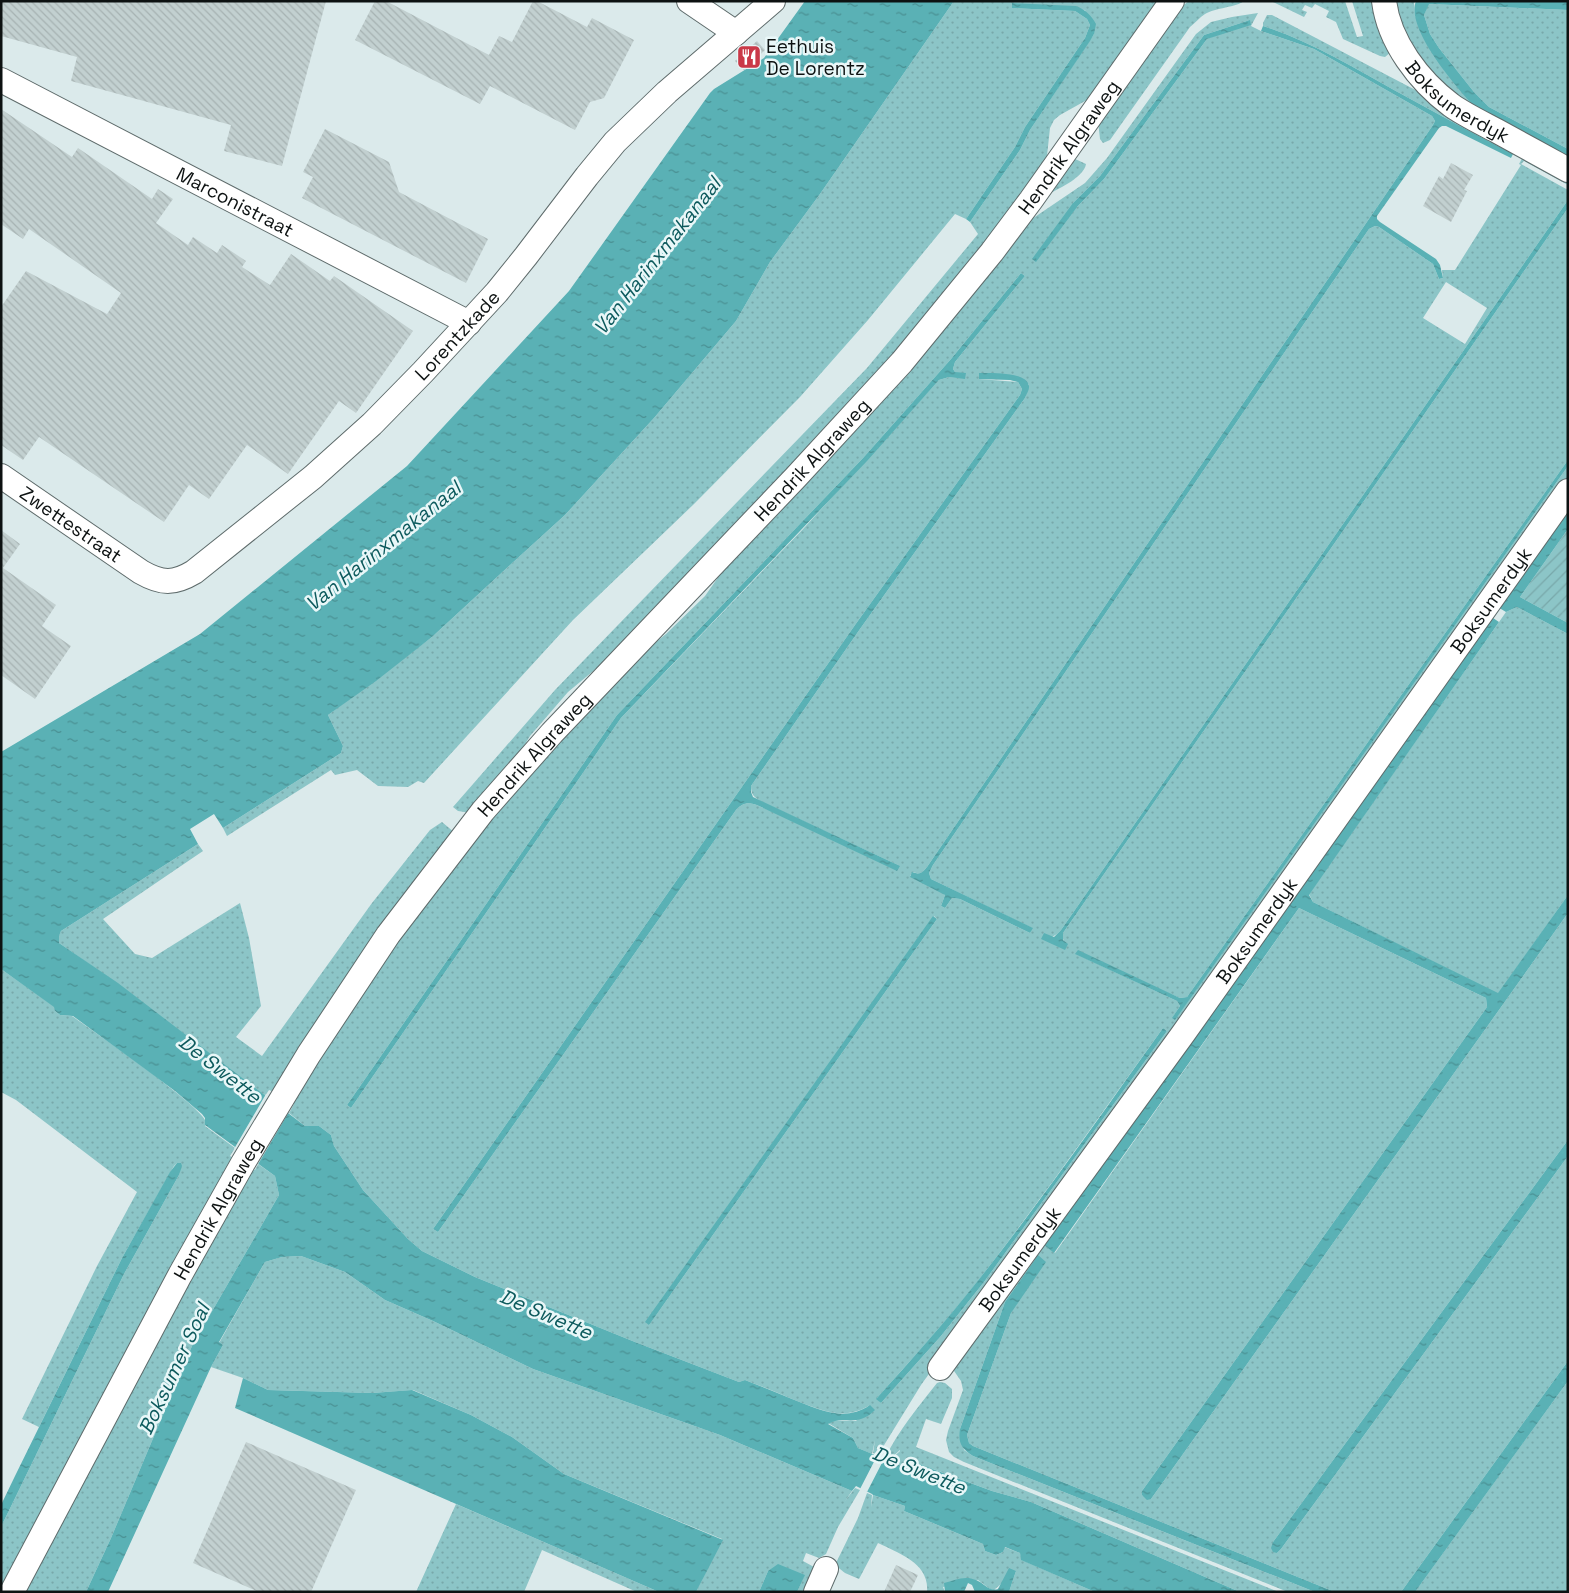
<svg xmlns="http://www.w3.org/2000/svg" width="1569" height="1593" font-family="'Space Grotesk',sans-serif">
	<defs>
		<pattern id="grass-dots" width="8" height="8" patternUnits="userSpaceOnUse" patternTransform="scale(1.25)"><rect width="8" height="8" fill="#8cc5c7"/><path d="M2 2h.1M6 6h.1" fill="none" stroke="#78a8aa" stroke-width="1.8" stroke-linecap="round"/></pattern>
		<pattern id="garden-furrows" width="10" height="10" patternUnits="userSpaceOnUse" patternTransform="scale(1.25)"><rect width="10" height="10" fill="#8cc5c7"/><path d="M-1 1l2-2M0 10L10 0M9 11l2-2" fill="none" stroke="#78a8aa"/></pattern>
		<pattern id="water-ripples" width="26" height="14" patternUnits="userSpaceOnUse" patternTransform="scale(1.25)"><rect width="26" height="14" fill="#5ab1b5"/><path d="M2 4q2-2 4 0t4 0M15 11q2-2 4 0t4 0" fill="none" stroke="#498f92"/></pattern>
		<pattern id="building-back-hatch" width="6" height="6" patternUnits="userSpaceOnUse" patternTransform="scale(1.25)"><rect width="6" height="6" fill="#c2d0d0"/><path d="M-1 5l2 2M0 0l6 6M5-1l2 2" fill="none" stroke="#a6b2b2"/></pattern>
	</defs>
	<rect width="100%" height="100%" fill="#dbeaeb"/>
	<path fill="url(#grass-dots)" fill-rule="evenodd" d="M954,1H1160L1094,96L1060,115L1054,120L1050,128L1046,165L941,302L791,469L610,657L568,692L530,736L509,770L471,813L458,811L453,807L555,690L867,368L978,234L970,222L1020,150L1030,130L1094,34L1085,10L1012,3L1013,8L1075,11L1087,19L1090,25L1085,38L1025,127L1015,147L966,219L955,214L868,320L800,397L694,504L573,620L424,783L418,781L408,787L378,786L357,770L335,775L331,770L227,836L223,828L341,753L343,746L328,715L432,637L509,566L565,515L654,418L736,321L770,262L820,194Z
		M1189,1H1244C1237,7 1215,8 1205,14C1200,17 1195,23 1190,27L1110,140L1103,143L1100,139L1098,121L1177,10Z
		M1271,1H1345L1357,37L1363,36L1352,1H1379L1391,52L1385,57L1380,56L1343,39L1336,22L1326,17L1329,11L1315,4L1312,8L1305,5L1302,10L1307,12L1304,17Z
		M1395,1H1416L1414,3L1415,16L1474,106L1473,110L1426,70L1402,27Z
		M1428,4L1568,10V149L1489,107L1474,92L1439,48L1430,34L1424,15Z
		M1258,13L1251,26L1261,31L1314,49L1432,116L1435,121L1433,125L927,867C922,873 920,875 913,872L910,876L942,892L945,895L941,906L945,908L952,898L960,899L1030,933L1032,928L931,879L929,873L933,865L1369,229L1375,226L1379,227L1433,264L1439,279L1443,278L1442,270H1455L1521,165L1519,164L1525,153L1568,176V185L1524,161L1521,164L1568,190V200L1061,930L1057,934L1052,937L1065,943L1062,937L1063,933L1568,208V460L1187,997L1180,998L1076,954L1177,1001L1180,1006L1173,1017L1175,1019L1568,466V481L921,1385L878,1455L873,1453L875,1440L872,1454L858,1448L853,1438L828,1423L833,1421H856L870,1405C844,1422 818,1409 792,1399C776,1392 761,1386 745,1380L739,1382L635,1342L475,1277L422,1251L408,1239L363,1190L334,1146L331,1135L319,1126H305L289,1113L294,1104L289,1101L405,928L491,818L625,667L666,634L705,596L731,559L1023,225L1085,183L1107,158L1196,34L1211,22L1232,17ZM1250,20L1207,39L1104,179L1077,207L1073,203L1100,176L1204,35ZM1021,273L1025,276L955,362L953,369L955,372L965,378L949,377L939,380L804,528L621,718L351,1108L347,1105L617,715L863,458L951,359ZM1446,282L1487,308L1465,344L1423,318ZM979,373L1029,384L1025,398L860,629L751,786C751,795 754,797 762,802L900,866L759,806C749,802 744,802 736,810L438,1232L433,1229L855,625L1020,395L1022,389L1018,382L979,379ZM934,916L937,919L649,1325ZM1163,1028L1167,1031L984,1282L941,1336L881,1403L877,1398C912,1359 948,1319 981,1277C1044,1196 1103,1111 1163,1028Z
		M1267,15H1272L1425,95L1516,148L1513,154C1473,133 1434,112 1394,90C1350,66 1312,42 1263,26V23Z
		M1073,158L1086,164C1084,177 1060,188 1049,194Z
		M1517,607L1568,634V895L1498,994L1313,902L1309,894L1506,612Z
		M442,822L455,833L274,1092L269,1090L265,1096L118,984L59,943V935L61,931L198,844L203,851L103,919L135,954L152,958L240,903L249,938L261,1006L236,1037L262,1056L372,903L430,830Z
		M1299,908L1486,998L1487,1007L1142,1491V1495L1151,1499L1568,913V1140L1273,1542L1277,1553L1281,1549L1568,1156V1361L1401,1592H1335L973,1446L969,1443L967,1435L1011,1313L1037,1256L1005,1302L960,1429L964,1450L973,1456L1315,1592H1288L964,1462L954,1457L949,1452L946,1440L948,1431L963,1390L961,1381L952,1368L1033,1252L1038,1255L1044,1245L1055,1253Z
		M1,969L55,1007V1011L60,1015L72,1016C93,1031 202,1106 206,1122L205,1126L235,1148L230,1156L235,1159L1,1591V1527L124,1274L179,1175L181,1163H177L174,1166L122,1258L39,1427L22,1419L97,1266L137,1192L16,1100L1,1092Z
		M258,1164L275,1176L279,1195L192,1346L111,1538L86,1592H22L250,1167L255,1170Z
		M301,1256L345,1272L385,1300L433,1321L533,1369L720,1435L852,1491L845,1501L855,1488L860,1490L838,1527L826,1554L819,1558L806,1553L803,1561L814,1567L809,1592H797L804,1576L768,1571L759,1592H696L722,1539L564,1474L512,1437L471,1415L413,1390L372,1393L268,1390L243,1378L211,1367L223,1345L219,1343L265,1262L282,1257Z
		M1568,1381V1592H1415L1417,1589Z
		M940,1382L945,1383L952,1389V1398L941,1424L926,1419L916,1447L1279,1592H1240L1031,1502L992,1491L933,1469L901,1466L889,1461L900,1451V1450L889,1460L885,1458C899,1430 918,1407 937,1383Z
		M867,1493L872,1495L871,1507L873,1495L905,1506L904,1511L983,1544L985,1551L996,1555L1003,1552L1004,1547L1020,1553L1022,1560L1095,1592H1009L1016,1571L994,1590L990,1589L978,1580L943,1587L945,1592H927C930,1563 898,1553 878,1543L859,1579L845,1573L835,1565L858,1518Z
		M456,1504L659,1592H637L542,1550L524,1592H416Z"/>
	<path fill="url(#garden-furrows)" d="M1568,529V623L1520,597Z"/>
	<path fill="url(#water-ripples)" d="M805,1H954L820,194L770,262L736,321L654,418L565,515L509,566L432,637L376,681L328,715L343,746L341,753L223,828L214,814L190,829L198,844L61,931L59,936V943L118,983L305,1126H319L331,1135L334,1146L363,1190L408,1239L422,1251L475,1277L635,1342L739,1382L745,1380C760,1386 776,1392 792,1399C818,1409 844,1423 870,1405L875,1410C856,1429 843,1414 828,1424L853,1438L858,1448L901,1466L911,1461L992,1491L1031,1502L1240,1592H1095L1021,1560L1020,1553L1005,1547L1003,1552L996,1555L985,1551L983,1544L904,1511L905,1506L873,1495L872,1494L856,1486L852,1491L720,1435L533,1369L433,1321L385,1300L345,1272L301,1256L282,1257L265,1262L219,1342L223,1345L211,1367L108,1592H86L111,1538L192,1346L279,1195L275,1176L205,1125V1118L202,1114L175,1091L73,1016L60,1015L55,1011L54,1007L1,969V752L200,634L407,466L569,291L710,93L714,89L764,58Z
		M1416,1H1568V10L1429,4L1424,15L1430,34L1439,48L1474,92L1489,107L1568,149V161L1474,106C1456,87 1405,28 1416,1Z
		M1012,3L1076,6C1086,10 1091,15 1096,24L1094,34L1090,41L1030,130L1020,150L970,222L966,219L1015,147L1025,127L1085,38L1090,25L1087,19L1075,11L1012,8Z
		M1250,20L1251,25L1207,39L1104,179L1077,207L1036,262L1032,259L1073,203L1100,176L1204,35Z
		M1263,26C1312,42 1350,66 1394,90C1434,112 1473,133 1513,154L1511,158L1446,126H1442L1439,128L1377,216V219L1380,222L1436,259L1440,265L1443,278L1439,279L1433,264L1379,227L1375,226L1369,229L933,865L929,873L931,879L1033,928L1030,933L960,899L952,898L945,908L941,906L945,895L910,877L912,872C920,875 922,873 927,867L1433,125L1435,121L1432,116L1314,49L1261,31Z
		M1568,200V208L1063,933V940L1068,944L1065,950L1041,939L1044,933L1054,937L1061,930Z
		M1021,273L1025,276L955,362L953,369L955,372L966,373L965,379L949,377L939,380L867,461L621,718L351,1108L347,1105L617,715L863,458L951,359Z
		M979,373C990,373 1023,372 1028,383C1031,388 1027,393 1025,398L860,629L751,786V792L753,797L900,866L897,871L759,806C749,802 744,802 736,810L438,1232L433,1229L855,625L1020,395L1022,389L1018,382L1010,380L979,379Z
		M1568,460V466L1175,1020L1172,1018L1180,1006L1177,1001L1075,954L1078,950L1180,998L1187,997Z
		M1568,506V529L1520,597L1568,623V634L1517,607L1506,612L1496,606Z
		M1490,616L1499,622L1309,895L1313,902L1498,993L1568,895V913L1151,1499L1147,1500L1142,1495V1491L1487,1007L1486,998L1299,908L1054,1253L1044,1245V1241Z
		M933,916L937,919L649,1325L645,1322Z
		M1163,1028L1167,1031L984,1282L941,1336L881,1403L876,1399C912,1359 947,1320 980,1278C1044,1197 1103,1112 1163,1028Z
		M1568,1140V1156L1281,1549L1277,1553L1273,1552L1271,1548L1273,1542Z
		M177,1163H181L182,1166L179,1175L124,1274L1,1527V1505L15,1476L122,1258L170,1172Z
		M1038,1255L1046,1262L1011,1313L967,1435L969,1443L973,1446L1335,1592H1315L973,1456C961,1448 958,1443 960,1429L1005,1302Z
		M1568,1361V1381L1415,1592H1401Z
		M243,1378L268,1390L372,1393L412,1390L471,1415L512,1437L564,1474L723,1540L696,1592H659L235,1408Z
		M778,1564L805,1575L797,1592H759L768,1571Z
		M1009,1568L1016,1571L1009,1592H975L972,1585L968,1583L964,1592H945L944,1583C955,1580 965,1575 976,1580C984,1583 989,1592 998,1589Z"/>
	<path fill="#dbeaeb" d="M266,1094L290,1110L257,1166L234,1149Z
		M877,1456L884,1459L867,1492L860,1489Z"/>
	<path fill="url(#building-back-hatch)" d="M1,1H326L282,166L224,151L231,125L71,81L77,57L1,36Z
		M375,1H386L489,55L499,36L512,42L533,1H537L587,27L592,18L634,40L604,98L590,102L575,130L490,86L480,104L355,40Z
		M757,41L765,50L744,70L735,61Z
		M1,109L72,157L78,148L152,199L158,189L173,199L156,223L188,245L193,237L217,253L222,245L246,261L242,267L270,285L291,254L330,281L334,276L413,331L356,413L339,401L288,474L247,445L209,499L189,485L164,522L39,437L23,460L1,445V307L26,271L107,314L121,293L29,229L23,239L1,224Z
		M325,129L389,162L399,192L488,239L466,283L302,198L313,177L303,172Z
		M1451,163L1473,175L1464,190L1467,191L1451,222L1423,206L1439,176L1443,179Z
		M1,530L20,544L3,568L56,605L42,626L71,646L35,699L1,675Z
		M246,1442L356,1490L311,1592H259L193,1563Z
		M896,1565L918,1575L910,1592H884Z"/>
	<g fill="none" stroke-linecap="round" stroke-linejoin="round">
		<defs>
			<g id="minor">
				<path d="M689,1L736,33"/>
				<path id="s1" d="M1384,1C1389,42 1419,81 1451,105C1465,115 1482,123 1497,131C1521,144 1544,157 1568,170"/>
				<path id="s2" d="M1,80L469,323"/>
				<path id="s3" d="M1,476L141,572C162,584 174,584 194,572L313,477L372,424L423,372L497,292L526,256L587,176L615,142L667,92L773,1"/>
				<path id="s4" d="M940,1368L1183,1034L1568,491"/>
				<path id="s5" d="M12,1592L180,1275L243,1163L309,1054L388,935L483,811L552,733L796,477L902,362L992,252L1031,200L1172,1"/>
				<path d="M816,1592L826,1569"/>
			</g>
		</defs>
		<use href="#minor" stroke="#5e6b6b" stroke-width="26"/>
		<use href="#minor" stroke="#fff" stroke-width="24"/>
	</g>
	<defs>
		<symbol id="restaurant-square" viewBox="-11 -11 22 22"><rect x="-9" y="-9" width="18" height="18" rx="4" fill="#ca3948" stroke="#e9f7f8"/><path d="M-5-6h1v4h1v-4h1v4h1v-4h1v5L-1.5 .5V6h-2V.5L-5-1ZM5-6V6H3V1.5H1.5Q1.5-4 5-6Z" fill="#fff"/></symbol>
	</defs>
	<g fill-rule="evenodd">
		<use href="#restaurant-square" x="735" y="43" width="28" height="28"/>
	</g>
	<g text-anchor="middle" stroke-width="5" stroke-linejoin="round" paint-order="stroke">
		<g font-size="19" fill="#0d1212" stroke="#e9f7f8" text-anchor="start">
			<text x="766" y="53">Eethuis<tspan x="766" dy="22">De Lorentz</tspan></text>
		</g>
		<g font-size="19" fill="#0d1212" stroke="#e9f7f8">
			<text dy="7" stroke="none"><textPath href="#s1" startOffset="130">Boksumerdyk</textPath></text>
			<text dy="7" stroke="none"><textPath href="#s5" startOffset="1800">Hendrik Algraweg</textPath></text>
			<text dy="7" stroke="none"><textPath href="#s2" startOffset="264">Marconistraat</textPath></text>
			<text dy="7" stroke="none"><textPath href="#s3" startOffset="581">Lorentzkade</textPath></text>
			<text dy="7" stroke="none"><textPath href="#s5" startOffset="1395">Hendrik Algraweg</textPath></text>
			<text dy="7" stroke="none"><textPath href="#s3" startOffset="85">Zwettestraat</textPath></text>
			<text dy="7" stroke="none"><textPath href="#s4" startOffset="945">Boksumerdyk</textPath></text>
			<text dy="7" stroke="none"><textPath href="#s5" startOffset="990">Hendrik Algraweg</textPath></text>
			<text dy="7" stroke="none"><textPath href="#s4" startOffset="540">Boksumerdyk</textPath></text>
			<text dy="7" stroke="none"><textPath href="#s5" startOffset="435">Hendrik Algraweg</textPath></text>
			<text dy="7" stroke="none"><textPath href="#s4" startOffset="135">Boksumerdyk</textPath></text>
		</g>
		<g font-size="20" font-style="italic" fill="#0d5a5d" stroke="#e9f7f8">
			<text transform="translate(657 256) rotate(-52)" y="7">Van Harinxmakanaal</text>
			<text transform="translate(383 546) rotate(-39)" y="7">Van Harinxmakanaal</text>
			<text transform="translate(220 1069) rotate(38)" y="7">De Swette</text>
			<text transform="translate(546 1314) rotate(23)" y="7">De Swette</text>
			<text transform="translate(174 1369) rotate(-65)" y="7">Boksumer Soal</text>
			<text transform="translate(919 1470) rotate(22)" y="7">De Swette</text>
		</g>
	</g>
	<rect width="1569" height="1593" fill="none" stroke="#0d1212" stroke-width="5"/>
</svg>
